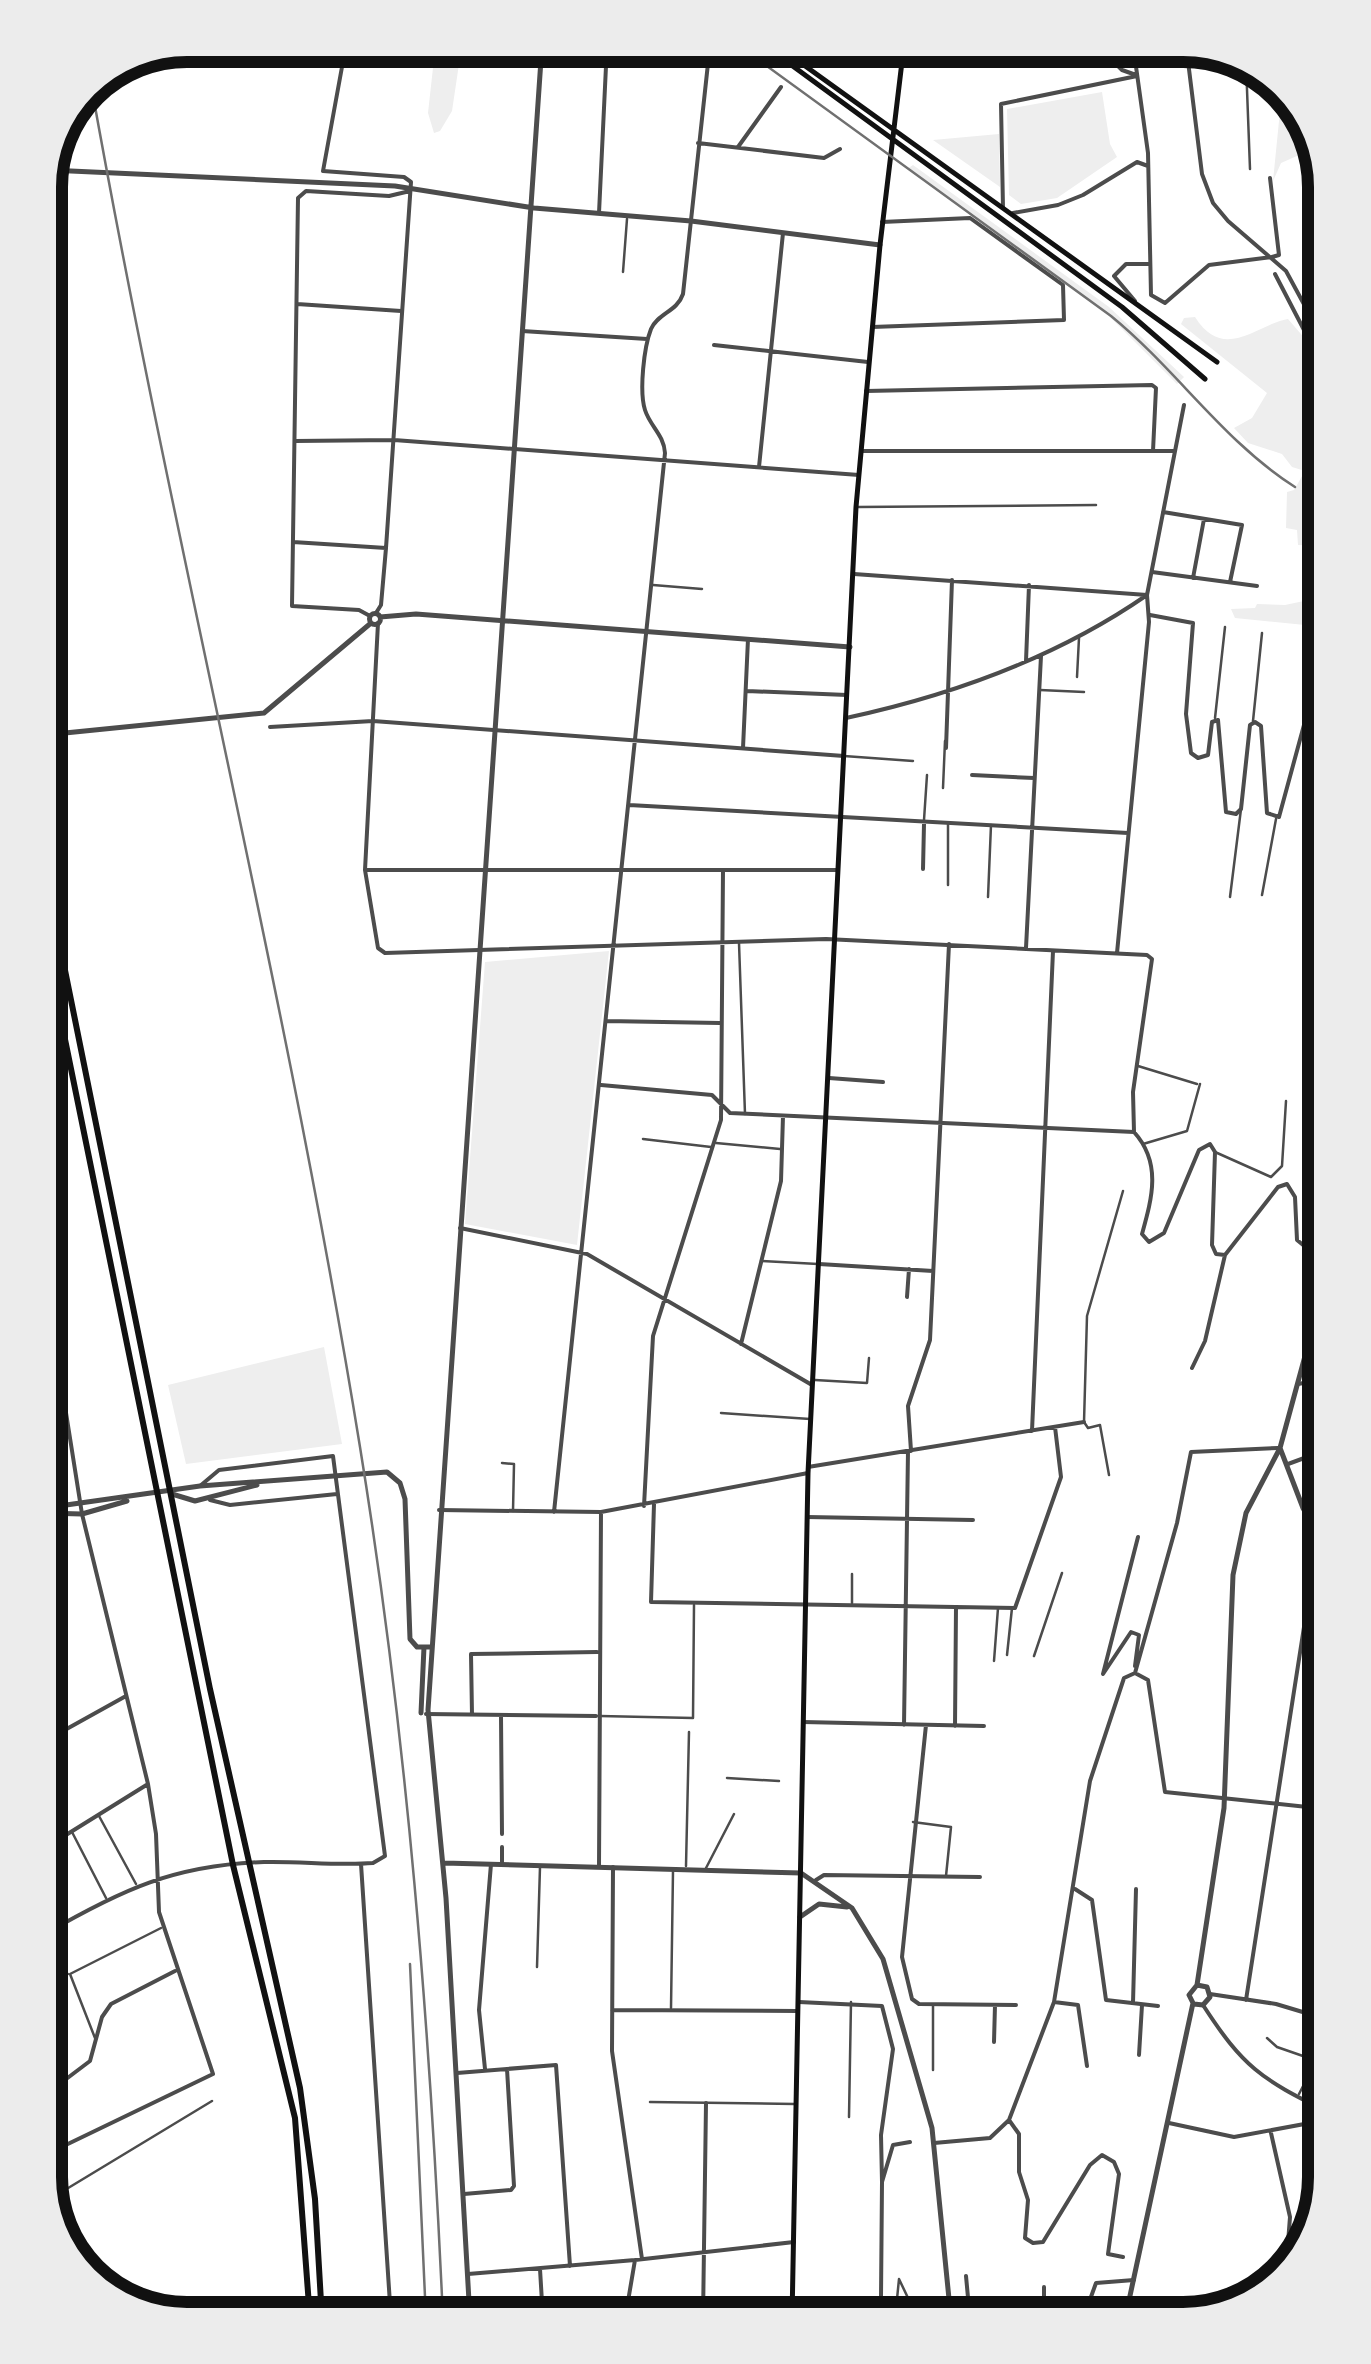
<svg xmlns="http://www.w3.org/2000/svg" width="1371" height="2364" font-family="Poppins,sans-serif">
	<rect width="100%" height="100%" fill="#fff"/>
	<path fill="#eee" d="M453,58L459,64L452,111L440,131L434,133L428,113L433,68Z
		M1282,91L1303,115L1299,155L1281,163L1273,181Z
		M1102,92L1110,144L1117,157L1057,198L1021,204L1009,195L1007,109Z
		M999,134L1000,187L933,140Z
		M913,165L1109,307L1184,377L1177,384L1108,315L907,169Z
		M1195,317C1224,363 1257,324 1288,319L1326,363L1325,627L1235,618L1231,609L1255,608L1257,604L1285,605L1318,598L1321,546L1298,545L1297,530L1286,528L1287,492L1294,490L1305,471L1292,467L1282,454L1248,443L1234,428L1252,418L1267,393L1181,324L1184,318Z
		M609,951L577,1245L465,1224L485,962Z
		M324,1347L342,1444L186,1464L168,1385Z"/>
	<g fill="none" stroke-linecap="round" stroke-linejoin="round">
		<path stroke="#4c4c4c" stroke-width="2.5" d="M1246,63L1250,169
			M623,272L627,219
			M858,507L1096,505
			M653,585L702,589
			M1077,677L1079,638
			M1040,690L1084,692
			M1215,718L1225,627
			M1253,721L1262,633
			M1305,723L1313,650
			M844,756L913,761
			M943,788L945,741
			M924,820L927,775
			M948,885V823
			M1262,895L1276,819
			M988,897L991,825
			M1230,897L1241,809
			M739,943L745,1114
			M1138,1066L1197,1084
			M643,1139L711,1147
			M716,1143L780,1149
			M1143,1144L1187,1131L1200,1084
			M1215,1152L1271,1177L1282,1166L1286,1101
			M761,1261L818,1264
			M815,1380L867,1383L869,1358
			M721,1413L810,1419
			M502,1463L514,1464L513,1511
			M1109,1475L1100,1425L1088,1428L1084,1422L1087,1316L1123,1191
			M852,1603V1574
			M1007,1655L1012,1608
			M1034,1656L1062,1573
			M994,1661L998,1608
			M600,1716L693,1718L694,1605
			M727,1778L779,1781
			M99,1816L136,1884
			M913,1822L951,1827L946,1876
			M72,1832L106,1898
			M686,1866L689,1732
			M705,1870L734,1814
			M537,1967L540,1867
			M59,1979L68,1974
			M671,2008L673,1871
			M95,2038L70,1974L161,1928
			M1267,2038L1277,2047L1326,2064
			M933,2070V2005
			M1299,2094L1316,2061
			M650,2102L795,2104
			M849,2117L851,2002
			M50,2199L212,2101
			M830,2319L851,2312L865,2319
			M895,2319L899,2279L918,2319"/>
		<path stroke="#4c4c4c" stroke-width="4" d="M346,45L323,171L404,177L411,182L386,548L381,605L376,613
			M1097,45L1122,70L1136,75
			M1133,45L1148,153L1151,295L1165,303L1209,265L1272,257
			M1186,45L1202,174L1213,203L1228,221L1286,271L1326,345
			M904,58L1043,45
			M1306,118C1299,166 1308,217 1326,262
			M698,143L824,158L840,149
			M738,147L781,87
			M1270,178L1279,255L1272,257
			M1003,208L1001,104L1137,76
			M599,213L607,45
			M1013,213L1058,205L1083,195L1137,162L1148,166
			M1275,274L1318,357L1326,446
			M1135,301L1114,276L1126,264H1149
			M297,304L401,311
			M872,327L1064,320L1063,285L970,218L882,222
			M522,331L647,339
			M714,345L868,362
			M866,391L1152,385L1156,388L1153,451
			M295,441L394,440L859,475
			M861,451H1175
			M759,467L783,233
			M1163,512L1242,525L1230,582
			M293,542L386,548
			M1152,572L1257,586
			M854,574L1147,595
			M1193,578L1204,519
			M1150,615L1193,623L1186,714L1191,753L1198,758L1208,755L1212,722L1218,720L1226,812L1236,814L1241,809L1250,725L1255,722L1261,726L1267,813L1279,817L1304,725L1308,727L1307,821L1326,823
			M370,616L359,610L292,606L298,198L306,191L389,196L410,191
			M378,623L365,870L378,948L385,953L826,939L1147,955L1152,959L1133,1092L1134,1132
			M1026,661L1029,585
			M747,691L847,695
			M846,718C953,695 1056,658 1147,595
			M270,727L373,721L844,756
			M743,748L748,639
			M946,748L952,580
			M972,775L1034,778
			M629,805L1128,833
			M923,869L924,824
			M365,870H838
			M1026,948L1041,656
			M1117,953L1149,622L1147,595L1184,405
			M606,1021L720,1023
			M829,1078L883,1082
			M601,1085L712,1095L730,1113L1134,1132C1162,1163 1152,1198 1142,1234L1149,1242L1164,1233L1199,1150L1210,1144L1215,1152L1212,1245L1216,1254L1225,1255L1278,1187L1287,1184L1295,1197L1297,1240L1308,1249L1326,1252
			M460,1228L587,1254L812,1385
			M819,1264L933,1271
			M907,1297L909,1269
			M741,1344L781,1181L783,1116
			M1192,1368L1205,1341L1225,1255
			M1298,1384L1326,1379
			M1032,1431L1053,951
			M911,1451L908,1406L930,1340L949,944
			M1288,1464L1326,1450
			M808,1467L1084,1422
			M210,1500L230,1505L337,1494
			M654,1504L651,1602L1015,1608L1061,1477L1055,1427
			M644,1506L653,1336L721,1120L723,870
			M439,1510L601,1512L808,1473
			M554,1512L665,453C664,435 650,426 645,410C639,391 644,347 651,329C658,313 677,312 683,294L710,45
			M807,1517L973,1520
			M1135,1666L1139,1635L1131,1632L1103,1674L1138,1537
			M1135,1673L1177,1523L1191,1452L1278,1448
			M426,1714L596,1716
			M472,1715L471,1654L597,1652
			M501,1716L502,1834
			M803,1722L984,1726
			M904,1725L908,1451
			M926,1725L902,1957L912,1999L919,2004L1016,2005
			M955,1726L956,1607
			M45,1741L126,1696
			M45,1848L148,1784
			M361,1864L391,2319
			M502,1865V1847
			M599,1867L601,1512
			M613,1867L612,2051L642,2259
			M816,1880L824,1875L980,1877
			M1075,1889L1092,1900L1106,2000L1158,2006
			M45,1934C121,1890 174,1865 264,1862C301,1861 337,1866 373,1863L385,1856L333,1456L219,1470L200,1486
			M1210,1994L1276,2004L1326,2019
			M1246,2000L1304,1627L1310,1597L1326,1565
			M799,2002L882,2006L893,2049L881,2135L882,2182
			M1054,2002L1078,2005L1087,2066
			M1133,2003L1136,1889
			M1203,2005C1243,2067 1261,2079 1326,2111
			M612,2010L797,2011
			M1320,2014L1326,1974
			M994,2042L995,2005
			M1139,2055L1142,2005
			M45,2068L58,2086
			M485,2069L479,2010L491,1864
			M457,2073L556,2065L570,2266
			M45,2095L90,2061L102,2017L111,2004L175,1971
			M1009,2120L1019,2134V2172L1028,2200L1025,2238L1033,2243L1043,2242L1090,2165L1102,2155L1114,2162L1119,2174L1108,2254L1123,2257
			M1169,2123L1234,2137L1326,2120
			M1271,2133L1290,2217L1286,2269
			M934,2143L990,2138L1009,2120L1054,2002L1090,1781L1124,1678L1135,1673L1148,1680L1165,1792L1326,1809
			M45,2155L213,2074L159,1912L156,1834L148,1784L82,1514L45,1280
			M464,2194L511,2190L514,2186L507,2069
			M540,2269L543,2319
			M468,2274L635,2260
			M966,2276L970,2319
			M793,2300L873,2302L881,2297L882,2182L893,2145L910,2142
			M625,2319L635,2260L794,2242
			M703,2319L706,2103
			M1044,2319V2287
			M1083,2319L1096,2283L1134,2280"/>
		<path stroke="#4c4c4c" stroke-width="5" d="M49,170L395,186L534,208L691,221L880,245
			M369.5 619a5.5 5.5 0 1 1 11 0a5.5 5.5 0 1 1-11 0Z
			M380,617L416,614L850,647
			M45,735L264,713L371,623
			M1280,1448L1303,1508L1326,1550
			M172,1494L195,1501L257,1485
			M45,1508L200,1486L387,1472L400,1483L405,1499L410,1639L417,1647H432
			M45,1513L82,1514L127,1501
			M421,1713L424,1647
			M444,1863L801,1873L852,1908L883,1959L932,2128L951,2319
			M800,1917L819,1904L847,1907
			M1197,1985L1224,1808L1233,1575L1246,1513L1280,1448L1326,1279
			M1194,2004L1203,2005L1210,1997L1207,1987L1197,1985
			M470,2319L446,1898L428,1710L542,45
			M1125,2319L1193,2003L1189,1995L1197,1985"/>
		<path stroke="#111" stroke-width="5" d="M764,45L1122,307L1205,379
			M776,45L1217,362
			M792,2319L808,1473L856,507L880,245L904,45"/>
		<path stroke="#111" stroke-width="6" d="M45,871L210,1689L300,2088L315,2199L322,2319
			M45,941L233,1865L295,2118L310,2319"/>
		<path stroke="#707070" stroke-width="2.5" d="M738,45L1111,316C1177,370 1223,441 1295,487"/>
		<path stroke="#707070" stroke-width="2.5" d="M91,84C172,540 286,989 360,1447C407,1736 430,2027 443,2319
			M410,1964L426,2319"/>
	</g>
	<path d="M0 0H1371V2364H0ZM187 62H1183A125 125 0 0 1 1308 187V2177A125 125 0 0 1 1183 2302H187A125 125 0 0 1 62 2177V187A125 125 0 0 1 187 62Z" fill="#ececec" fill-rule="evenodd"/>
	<path fill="none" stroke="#111" stroke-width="12" d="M187 62H1183A125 125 0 0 1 1308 187V2177A125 125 0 0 1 1183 2302H187A125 125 0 0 1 62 2177V187A125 125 0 0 1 187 62Z"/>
</svg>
